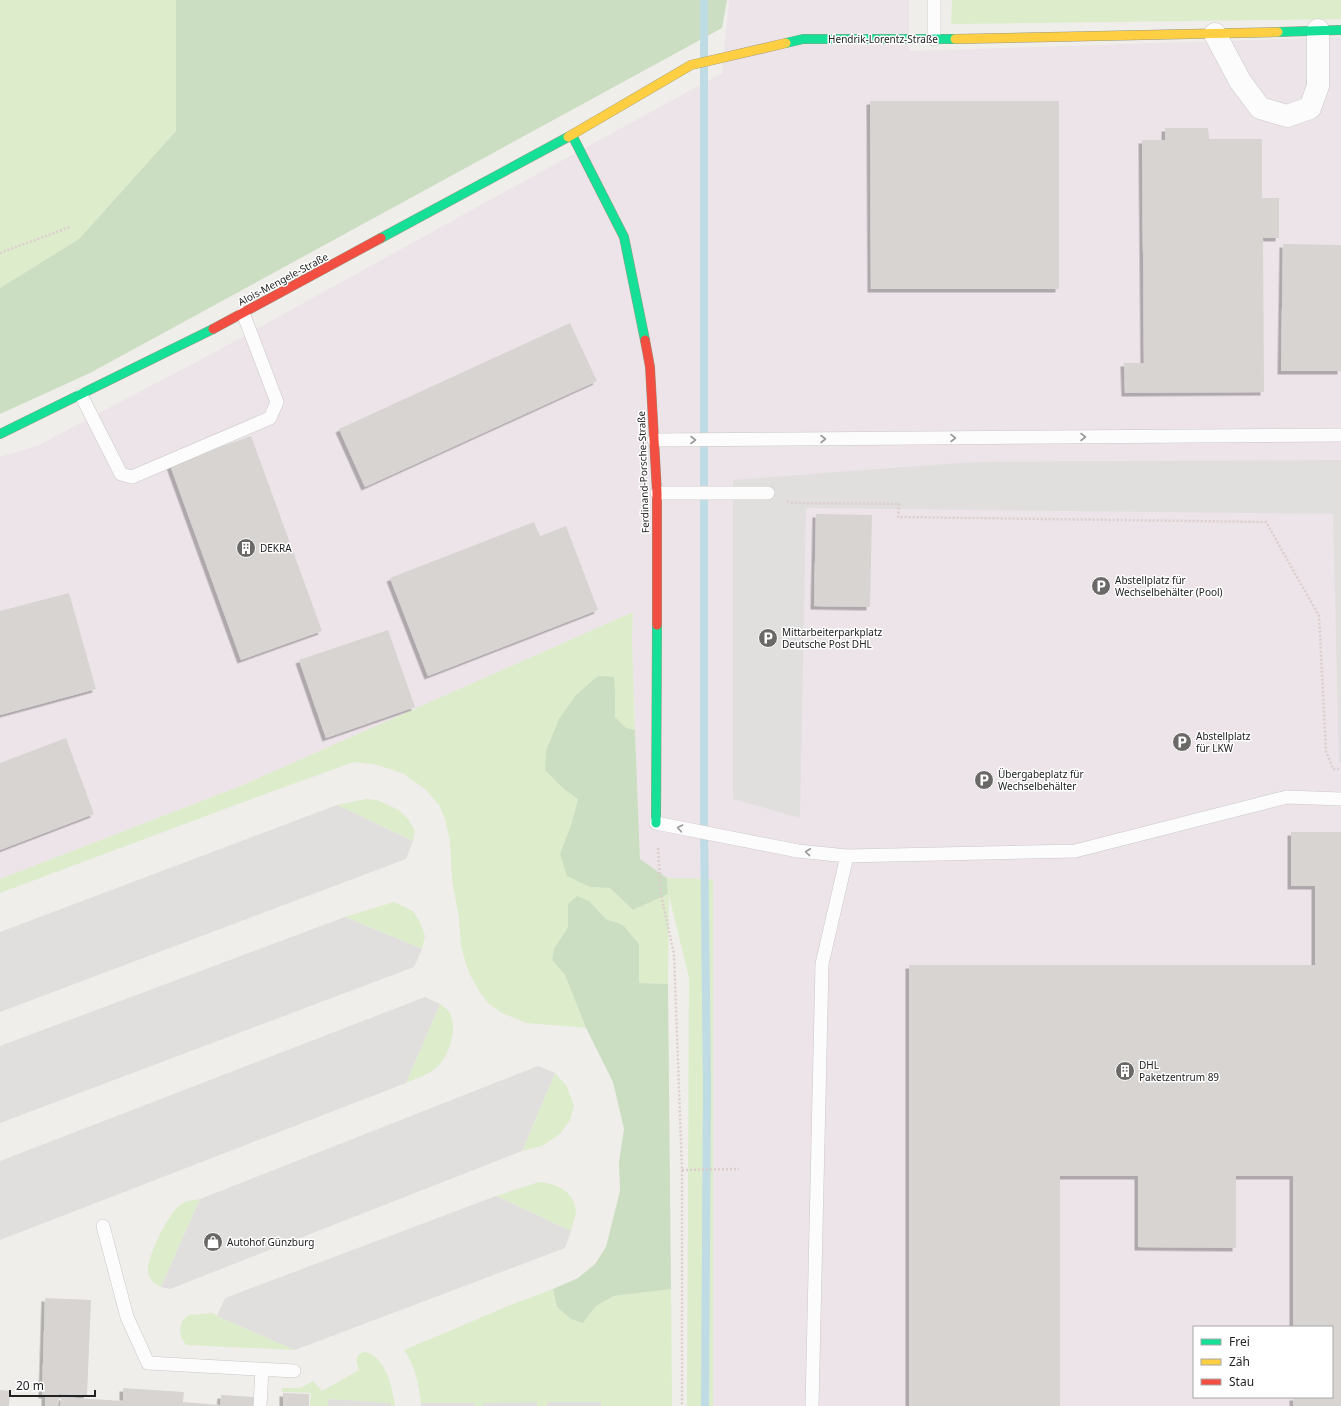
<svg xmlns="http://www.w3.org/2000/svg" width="1341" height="1406" font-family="'Noto Sans',sans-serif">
	<defs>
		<filter id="shadow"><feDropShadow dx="-3.5" dy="3.5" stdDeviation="0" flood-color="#0004"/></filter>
	</defs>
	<rect width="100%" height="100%" fill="#f0eeeb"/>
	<path fill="#ede4e9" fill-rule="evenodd" d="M729,0H909V51L1341,37V1406H713V879L667,878L640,859L632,638L633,612L243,785L0,879V457L37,446L213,353L517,185L722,73ZM1194,1327H1332V1397H1194Z"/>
	<path fill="#ddeccb" d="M0,0H176V131L79,239L0,288Z
		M952,0H1341V19L951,24Z
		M633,612L632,638L635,730L626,728L615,717V693L565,790L578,799L571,825L590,887L610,888L633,910L668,894L667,878L713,879V1406H687L689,978L669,896L668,984L639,983V944L623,925L606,919L589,901L568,904V927L554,949L552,960L565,975L586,1028L527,1023L502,1013L489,1004L479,991L469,973L461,947L459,918L452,880L450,841L445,819L439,805L425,789L404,774L378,765L354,762L254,798L0,893V879L243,785Z
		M366,799L377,800L399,810L408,819L415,831L413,841L337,805Z
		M394,902L413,911L420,922L425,936L422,949L345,917Z
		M440,1004C443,1006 447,1009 449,1012C459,1027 449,1057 437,1067C428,1075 417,1078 406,1083Z
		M555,1073L566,1085L574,1106L570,1120L560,1134L542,1146L522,1151Z
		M539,1182C555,1183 574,1191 576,1210C576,1216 572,1225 571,1231L496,1196Z
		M200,1199L161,1287C154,1283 148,1279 148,1271C147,1257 168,1214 180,1205C185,1201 194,1200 200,1199Z
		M553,1289L557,1307L583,1323L596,1306L614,1296L671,1289L672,1406H601V1402H547V1406H537V1403H483V1406H475V1403H421C418,1382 416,1368 404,1350L518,1302Z
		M213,1313L217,1316L295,1350L186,1345L181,1337L180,1328L183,1320L189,1315Z
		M365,1352C385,1355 393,1389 395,1406H391V1404L328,1399V1406H310L311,1393L282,1392V1388H300L313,1381L322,1391L359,1370C356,1362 354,1354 365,1352Z"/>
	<path fill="#cbdec1" d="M176,0H727L722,28L90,373L0,414V288L79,239L176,131Z
		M598,676L614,677L615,693V717L626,728L635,730L640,859L667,878L668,894L633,910L610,888L590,887L567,876L560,854L571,825L578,799L565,790L545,770L546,751L559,719L576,695Z
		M577,896L589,901L606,919L623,925L639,944V983L668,984L671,1289L614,1296L596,1306L583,1323L571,1319L557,1307L553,1289L578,1278L595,1264L606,1247L620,1191L619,1162L624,1129L613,1082L586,1028L565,975L552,960L554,949L568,927V904Z"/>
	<path fill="#e0dfde" d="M1341,460V762H1339L1333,514L806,508L800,818L733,799V480L972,462Z
		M337,805L413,841L406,859L0,1012V932Z
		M345,917L422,949L414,967L0,1123V1046Z
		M425,997L440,1004L406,1083L0,1240V1161Z
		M538,1066L555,1073L522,1151L170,1289L161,1287L200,1199Z
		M496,1196L571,1231L565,1248L295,1350L217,1316L225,1298Z
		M328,1399L391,1403V1406H328Z
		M537,1402V1406H483V1403Z
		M547,1402H601V1406H547Z
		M421,1403H475V1406H421Z"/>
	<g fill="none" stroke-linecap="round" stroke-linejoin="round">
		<path stroke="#bfdbe3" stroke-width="8" d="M704,0V824L707,1086L705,1406"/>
	</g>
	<path fill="#d7d4d2" filter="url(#shadow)" d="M870,101H1059V289H871Z
		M1165,128H1208L1209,139H1262V198H1279V238H1263L1264,392L1125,393L1124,363H1144L1142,140H1165Z
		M1283,244L1341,245V371H1281Z
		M570,323L597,381L365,487L339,429Z
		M251,436L322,631L241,660L170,465Z
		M816,514L872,515L870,607L814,606Z
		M534,522L540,536L566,526L598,610L428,676L390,578Z
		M69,593L96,689L0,715V611Z
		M388,630L415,707L326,738L299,660Z
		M66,738L94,814L0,850V763Z
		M1291,832H1341V1406H1293V1397H1332V1327H1293V1176H1236V1248L1138,1247V1176H1060V1406H909V965H1315V886H1291Z
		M45,1298L91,1300L87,1396L59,1394L58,1406H45V1395H42Z
		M123,1388L184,1392L183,1402L220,1405L221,1395L255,1397L254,1406H60L61,1397L123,1401Z
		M0,1390L10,1391L9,1406H0Z
		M283,1393L309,1394V1406H283Z"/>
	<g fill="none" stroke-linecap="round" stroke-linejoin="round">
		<defs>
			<path id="lane" d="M934,39V0
				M81,395L121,474L132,477L270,418L277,402L243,313
				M654,440L1341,435
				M657,493H768
				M656,823L798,851L847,856L1075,851L1287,797L1341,799
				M103,1226L127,1317L148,1363L294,1371
				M260,1406L262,1370
				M812,1406L822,964L847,856"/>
			<path id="street" d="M1215,34L1240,81L1260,108L1287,116L1310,108L1318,86V30"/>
			<path id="fast" d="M1278,32L1341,30
				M786,43L803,39H955
				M572,135L624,237L645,340
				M381,238L568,137
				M0,434L213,329
				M656,823L657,625"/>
			<path id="slow" d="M955,39L1278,32
				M568,137L691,65L786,43"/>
			<path id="jam" d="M213,329L381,238
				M645,340L650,367L657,493V625"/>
		</defs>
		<use href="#lane" stroke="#c9c8c7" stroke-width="14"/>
		<use href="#street" stroke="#c9c8c7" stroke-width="23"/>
		<use href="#fast" stroke="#999a82" stroke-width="10"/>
		<use href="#slow" stroke="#999a82" stroke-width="10"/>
		<use href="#jam" stroke="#999a82" stroke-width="10"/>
		<path stroke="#dccecd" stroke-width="2.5" stroke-dasharray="2 2" stroke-linecap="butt" d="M0,253L70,227
			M787,501L793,503L899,504L898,517L1266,522L1319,616L1326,751L1333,769H1341
			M658,848L661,895L674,954L682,1170V1406
			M682,1170L739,1169"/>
		<use href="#lane" stroke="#fdfcfc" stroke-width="13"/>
		<use href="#street" stroke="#fdfcfc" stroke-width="22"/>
		<use href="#fast" stroke="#16e098" stroke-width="9"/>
		<use href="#slow" stroke="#ffcf43" stroke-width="9"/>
		<use href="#jam" stroke="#f24e42" stroke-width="9"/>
	</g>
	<defs><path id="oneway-chevron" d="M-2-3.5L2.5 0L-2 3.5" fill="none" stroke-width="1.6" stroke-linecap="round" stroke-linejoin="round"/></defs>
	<g stroke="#9a9a9a">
		<use href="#oneway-chevron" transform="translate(1083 437)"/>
		<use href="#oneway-chevron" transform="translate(953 438)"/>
		<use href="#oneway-chevron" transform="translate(823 439)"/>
		<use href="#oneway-chevron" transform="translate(693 440)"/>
		<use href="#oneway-chevron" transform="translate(680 828) rotate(-168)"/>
		<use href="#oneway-chevron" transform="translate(808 852) rotate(-174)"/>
	</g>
	<defs>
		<symbol id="building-disc" viewBox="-11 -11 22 22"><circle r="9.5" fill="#6a6968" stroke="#fff"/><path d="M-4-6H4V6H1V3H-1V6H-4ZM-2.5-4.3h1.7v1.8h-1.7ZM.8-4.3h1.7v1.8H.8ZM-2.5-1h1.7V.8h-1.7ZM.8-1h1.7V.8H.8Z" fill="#fff"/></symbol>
		<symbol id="parking-disc" viewBox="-11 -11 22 22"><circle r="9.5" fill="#6a6968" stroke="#fff"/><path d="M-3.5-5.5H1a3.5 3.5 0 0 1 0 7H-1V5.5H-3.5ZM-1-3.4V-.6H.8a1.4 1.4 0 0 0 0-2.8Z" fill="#fff"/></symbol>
		<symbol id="shop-disc" viewBox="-11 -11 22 22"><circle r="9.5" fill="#6a6968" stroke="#fff"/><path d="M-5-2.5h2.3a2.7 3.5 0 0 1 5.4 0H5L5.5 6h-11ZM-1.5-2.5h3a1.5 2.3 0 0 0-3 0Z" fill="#fff"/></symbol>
	</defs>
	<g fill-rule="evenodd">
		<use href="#building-disc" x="235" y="537" width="22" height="22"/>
		<use href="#parking-disc" x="1090" y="575" width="22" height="22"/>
		<use href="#parking-disc" x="757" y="627" width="22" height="22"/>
		<use href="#parking-disc" x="1171" y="731" width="22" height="22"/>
		<use href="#parking-disc" x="973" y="769" width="22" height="22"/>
		<use href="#building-disc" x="1114" y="1060" width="22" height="22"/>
		<use href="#shop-disc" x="202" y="1231" width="22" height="22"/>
	</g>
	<g text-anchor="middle" stroke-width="3" stroke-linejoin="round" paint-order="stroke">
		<g font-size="10" fill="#222" stroke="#fff">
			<text x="883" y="43">Hendrik-Lorentz-Straße</text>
			<text transform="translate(283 279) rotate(-28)" y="4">Alois-Mengele-Straße</text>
			<text transform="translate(643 472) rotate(-92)" y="4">Ferdinand-Porsche-Straße</text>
		</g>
		<g font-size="10" fill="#222" stroke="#fff" text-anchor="start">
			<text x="260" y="552">DEKRA</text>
			<text x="1115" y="584">Abstellplatz für<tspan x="1115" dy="12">Wechselbehälter (Pool)</tspan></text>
			<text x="782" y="636">Mittarbeiterparkplatz<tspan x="782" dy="12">Deutsche Post DHL</tspan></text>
			<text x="1196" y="740">Abstellplatz<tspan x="1196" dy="12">für LKW</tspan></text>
			<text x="998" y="778">Übergabeplatz für<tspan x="998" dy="12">Wechselbehälter</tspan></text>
			<text x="1139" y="1069">DHL<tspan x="1139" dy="12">Paketzentrum 89</tspan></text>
			<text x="227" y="1246">Autohof Günzburg</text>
		</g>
	</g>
	<rect x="1193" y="1326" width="140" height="72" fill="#ffffff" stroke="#a7a7a7"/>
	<rect x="1201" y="1339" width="20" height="6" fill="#16e098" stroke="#a7a7a7"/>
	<text x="1229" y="1346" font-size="12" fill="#222222">Frei</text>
	<rect x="1201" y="1359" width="20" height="6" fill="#ffcf43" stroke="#a7a7a7"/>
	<text x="1229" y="1366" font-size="12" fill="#222222">Zäh</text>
	<rect x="1201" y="1379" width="20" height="6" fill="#f24e42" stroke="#a7a7a7"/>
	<text x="1229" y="1386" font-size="12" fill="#222222">Stau</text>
	<path d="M10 1390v6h85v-6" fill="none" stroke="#222222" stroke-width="2"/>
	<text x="16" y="1390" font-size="12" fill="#222222" stroke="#ffffff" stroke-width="3" paint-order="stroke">20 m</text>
</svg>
